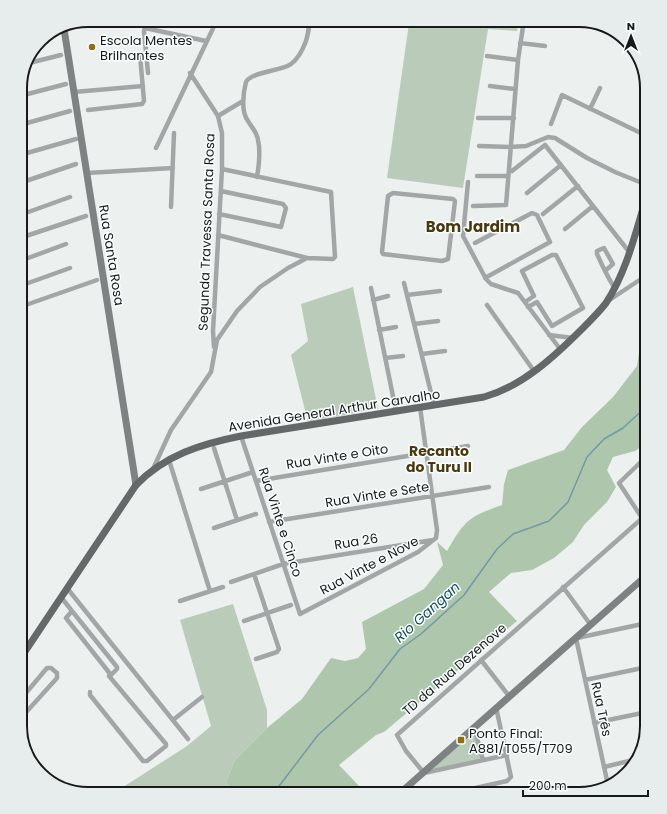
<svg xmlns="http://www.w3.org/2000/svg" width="667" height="814" font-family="Poppins,sans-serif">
	<rect width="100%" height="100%" fill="#ecf1f0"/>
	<path fill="#bacbb9" d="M372,20H519L517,31L488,29L463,188L387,178L409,23Z
		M353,287L378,409L308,422L291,355L308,341L301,304Z
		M233,604L267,710V728L235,760L226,782L234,794H117L120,789L187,746L211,726L180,620Z
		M474,732L481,759L431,770Z"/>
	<path fill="#aec7ac" d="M647,331V443L635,451L613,457L607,470L616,487L607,502L584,525L573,542L554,558L532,570L511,573L489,592L517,621L384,732L376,735L339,765L360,787L354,794H234L226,782L235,760L267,728L302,699L331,658L345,661L358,658L366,649L362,622L424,589L443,565L437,542L447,551C465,520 468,517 502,505L504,484L508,470L564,450L582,427L613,397L637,366L640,345L644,333Z"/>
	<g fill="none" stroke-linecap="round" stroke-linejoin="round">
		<path stroke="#7299a6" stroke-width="1.5" d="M273,794L318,735L369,689L400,649L421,634L464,595L497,549L513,534L549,521L568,502L587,457L604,439L623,428L647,406"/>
		<path stroke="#a3a6a6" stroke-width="4.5" d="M520,43L545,46
			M487,56L518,60
			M25,64L61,55
			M148,73L144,31L145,28L206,41
			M190,73L218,116L222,133V169L213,331L214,347
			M490,86L515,89
			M74,92L143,86
			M20,96L66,84
			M590,109L600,88
			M88,110L142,104L144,101L140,55
			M218,116L243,101
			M478,118H514
			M551,124L562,95L647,136
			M20,125L70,111
			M479,146L510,147L526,146L548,137L555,138L587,158L615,172L647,185
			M156,148L217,20
			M20,155L76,139
			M512,171L545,145L630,253
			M87,173L173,168
			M477,176H507
			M257,177C259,165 261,152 258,140C257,132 252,128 248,121C241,112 243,93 246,82C250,72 282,71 291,64C298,59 303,49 306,41C308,34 310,27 308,20
			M468,182L463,236L486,279L491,284L518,293L560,349
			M20,183L76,164
			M393,193L453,199L455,201L448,259L442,261L383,254L382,252L388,196Z
			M527,193L561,165
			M473,206L506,205L518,60L524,20
			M171,207L174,133
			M219,214L281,227L286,208L283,204L221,191
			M543,214L578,186
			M20,215L70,197
			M565,229L593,206
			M218,235L307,258
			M20,238L86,216
			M475,243L532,213L537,215L550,242L485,278
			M20,261L66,244
			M605,271L613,264L604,248L597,251V254C602,265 607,276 614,287
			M404,283L434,405
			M20,286L70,268
			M371,288L396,411
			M407,295L440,291
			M373,300L388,296
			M608,301L647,275
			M525,302L534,296L522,271L552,255H556L583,308L552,326L537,302L528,307
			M487,305L534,371
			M20,307L97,280
			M414,324L438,321
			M379,330L396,327
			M549,335L573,338
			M422,354L445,351
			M385,358L403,356
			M241,436L300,614L418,552L436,538L437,530L420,407
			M214,448L237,520
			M169,460L210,591
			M153,469L171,430L211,372L217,340L237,311L260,287L288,268L307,258L333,259L335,257L331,192L222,169
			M256,481L468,446
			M201,489L253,472
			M642,518L619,483L647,456
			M269,522L489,487
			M214,528L256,514
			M254,574L279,649L277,652L256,659
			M231,582L283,564L433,540
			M563,587L590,624
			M67,588L188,739
			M61,597L72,611L117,667V669L111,675L66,618L72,611
			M180,601L223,587
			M244,621L291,605
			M576,638L608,785
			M577,638L647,623
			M481,660L509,696
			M585,680L647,667
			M90,692V695L143,761H147L166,746V744L109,676
			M20,719L57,678V673L51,668H47L20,700
			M173,720L202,697
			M594,723L647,712
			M474,727L483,760
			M507,755L424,773L406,751L397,735L647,514
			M604,767L637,759
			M121,794L126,791
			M448,794L507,781L511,777L496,707"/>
		<path stroke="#7e8282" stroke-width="7" d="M64,29L136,485
			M399,794L647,575"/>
		<path stroke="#646868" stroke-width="7" d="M20,659L136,485C165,455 201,444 241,436L484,397C523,386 555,356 583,328C591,320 599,312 606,303C627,271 636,231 647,195"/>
	</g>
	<g fill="#906e13" stroke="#f9fffe" stroke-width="1.5">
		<circle cx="92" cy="47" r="4"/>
		<rect x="457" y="736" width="8" height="8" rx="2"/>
	</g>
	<g text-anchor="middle" stroke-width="3" stroke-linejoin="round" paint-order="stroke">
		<g font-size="13" fill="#181919" stroke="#f9fffe" text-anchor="start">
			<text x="100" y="45">Escola Mentes<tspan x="100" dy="15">Brilhantes</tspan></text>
			<text x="469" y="738">Ponto Final:<tspan x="469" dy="15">A881/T055/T709</tspan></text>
		</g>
		<g font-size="13" fill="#181919" stroke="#f9fffe">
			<text transform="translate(206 232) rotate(-88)" y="5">Segunda Travessa Santa Rosa</text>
			<text transform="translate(112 255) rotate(81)" y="5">Rua Santa Rosa</text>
			<text transform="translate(334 410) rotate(-9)" y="5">Avenida General Arthur Carvalho</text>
			<text transform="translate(337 456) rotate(-9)" y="5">Rua Vinte e Oito</text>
			<text transform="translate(377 494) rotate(-9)" y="5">Rua Vinte e Sete</text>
			<text transform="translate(281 522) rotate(72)" y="5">Rua Vinte e Cinco</text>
			<text transform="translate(356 541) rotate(-9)" y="5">Rua 26</text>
			<text transform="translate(369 565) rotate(-28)" y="5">Rua Vinte e Nove</text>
			<text transform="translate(454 669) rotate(-41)" y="5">TD da Rua Dezenove</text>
			<text transform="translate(602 709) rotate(78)" y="5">Rua Três</text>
		</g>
		<g font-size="14" font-weight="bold" fill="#48370f" stroke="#f9fffe">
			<text x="439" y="456">Recanto<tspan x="439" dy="16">do Turu II</tspan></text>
		</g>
		<g font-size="14" font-style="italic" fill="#134b5a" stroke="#f9fffe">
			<text transform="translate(427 612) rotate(-42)" y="5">Rio Gangan</text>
		</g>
		<g font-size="15" font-weight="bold" fill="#48370f" stroke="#f9fffe">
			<text x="473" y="232">Bom Jardim</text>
		</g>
	</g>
	<path d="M0 0H667V814H0ZM88 27H579A61 61 0 0 1 640 88V726A61 61 0 0 1 579 787H88A61 61 0 0 1 27 726V88A61 61 0 0 1 88 27Z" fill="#e7edec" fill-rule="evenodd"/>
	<path fill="none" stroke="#181919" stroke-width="2" d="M88 27H579A61 61 0 0 1 640 88V726A61 61 0 0 1 579 787H88A61 61 0 0 1 27 726V88A61 61 0 0 1 88 27Z"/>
	<g transform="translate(631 36)" stroke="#f9fffe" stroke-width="3" paint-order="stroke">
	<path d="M0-3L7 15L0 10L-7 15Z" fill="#181919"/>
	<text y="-6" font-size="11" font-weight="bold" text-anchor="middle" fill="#181919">N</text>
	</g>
	<path d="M523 790v6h125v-6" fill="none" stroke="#181919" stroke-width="2"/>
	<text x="529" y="790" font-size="12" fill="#181919" stroke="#f9fffe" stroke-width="3" paint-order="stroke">200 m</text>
</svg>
